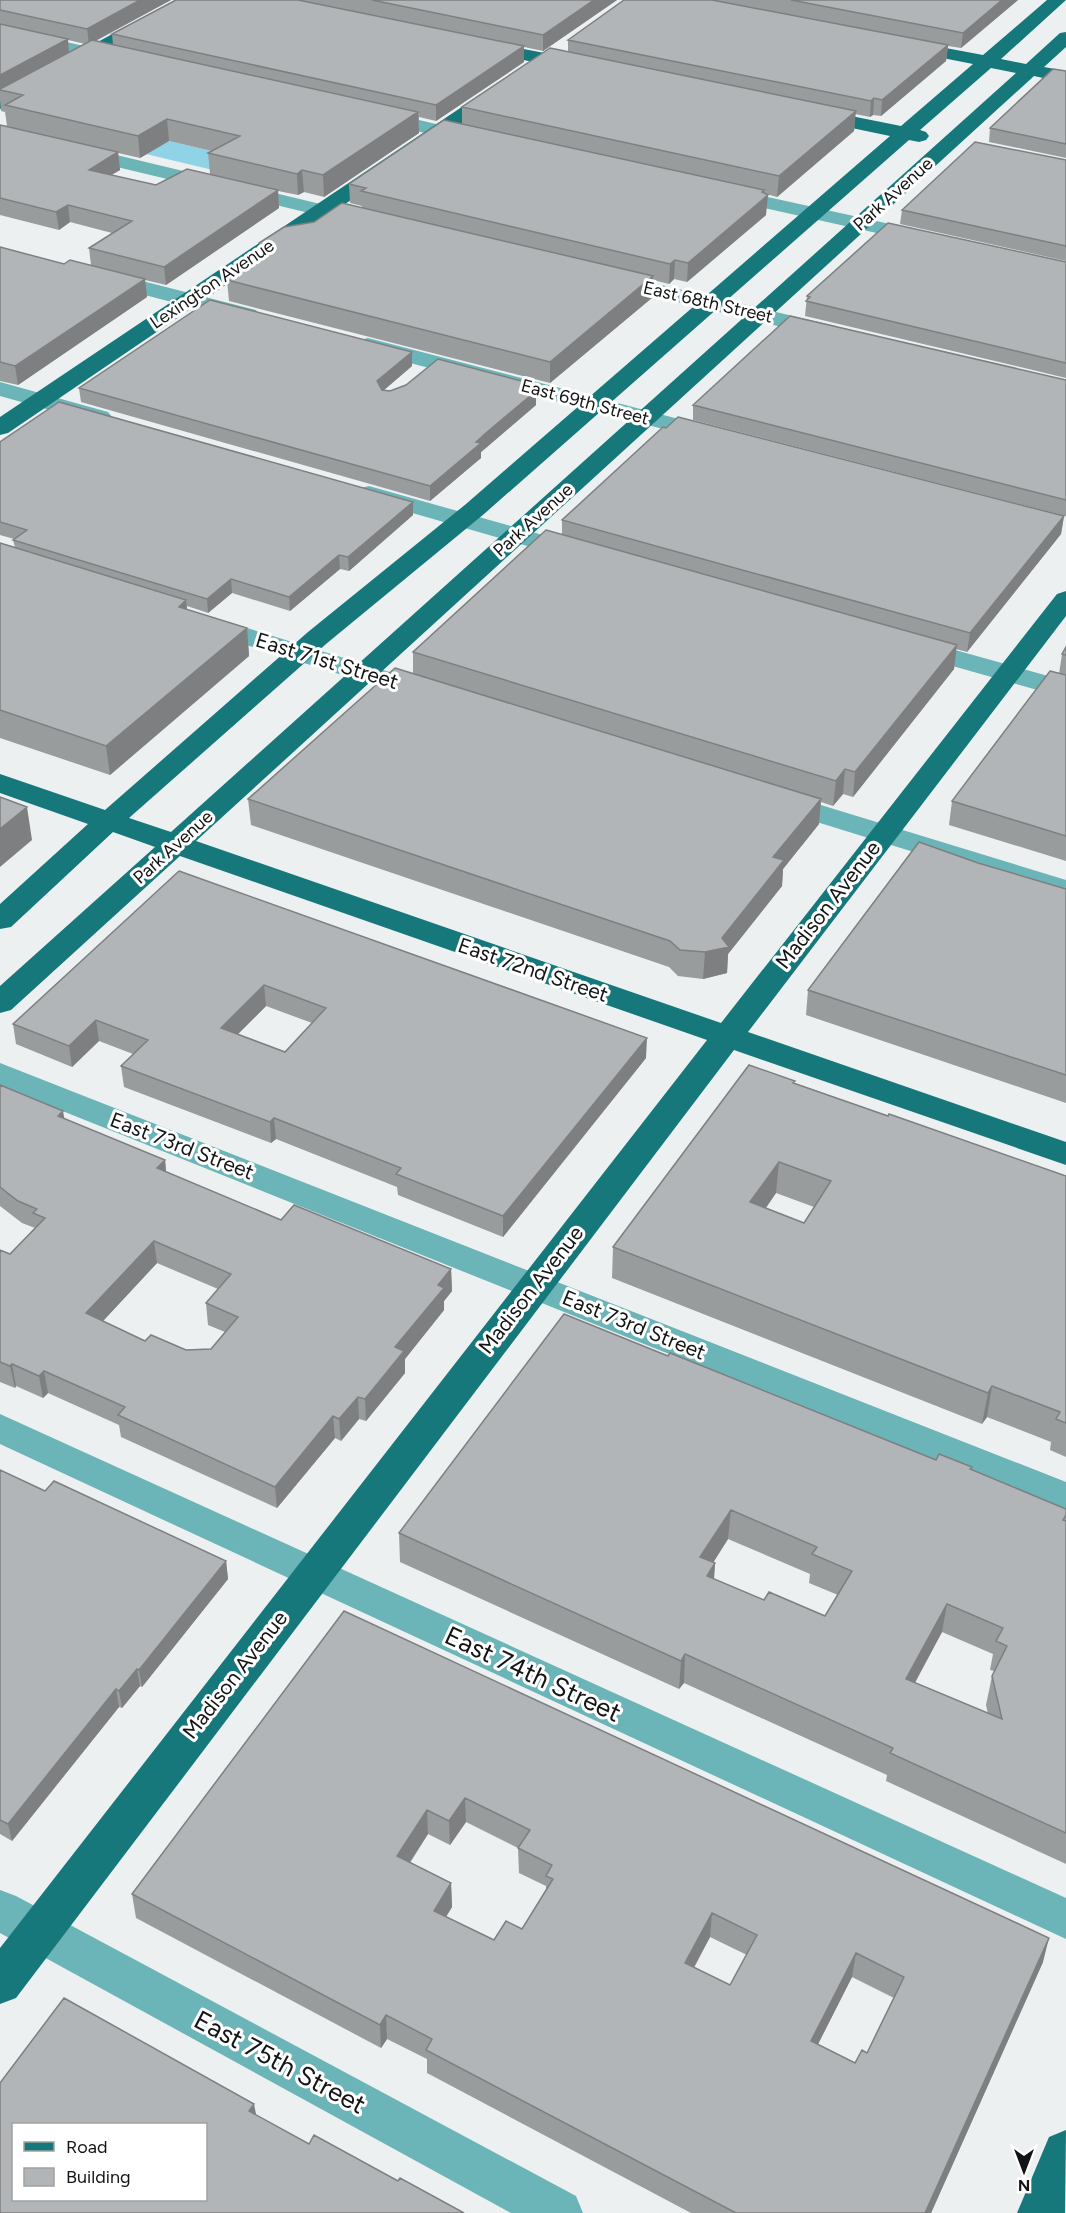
<svg xmlns="http://www.w3.org/2000/svg" width="1066" height="2213" font-family="Figtree,sans-serif">
	<rect width="100%" height="100%" fill="#ecf0f1"/>
	<path fill="#91d3e6" d="M169,141L239,157L217,171L146,154Z"/>
	<g fill="none" stroke-linecap="round" stroke-linejoin="round">
		<path fill="#6bb4b7" fill-rule="evenodd" d="M0,27L124,55L127,59L124,63L118,65L0,37Z
			M376,110L479,134L482,138L479,142L472,144L369,120L366,116L369,112Z
			M0,127L362,214L365,218L362,222L355,224L0,139Z
			M722,187L926,232L933,234L936,238L933,242L926,244L715,197L712,193L715,189Z
			M103,271L256,310L259,315L256,320L248,322L95,282L92,277L95,272Z
			M610,273L836,326L839,331L836,336L828,338L602,284L599,279L602,274Z
			M368,338L721,430L725,435L721,440L713,442L360,350L357,345L360,340Z
			M0,382L108,412L112,417L108,422L100,424L0,396Z
			M369,486L585,547L589,552L585,557L576,560L360,498L357,493L360,488Z
			M205,615L435,686L439,692L435,698L425,700L415,698L196,629L192,623L196,617Z
			M912,638L1066,681V698L903,652L899,646L903,640Z
			M775,791L1066,880V899L765,806L761,800L765,794Z
			M0,1063L1066,1482V1513L0,1086Z
			M0,1414L1066,1898V1939L0,1444Z
			M0,1890L16,1896L576,2196L583,2213H511L0,1933Z"/>
		<path fill="#16787b" fill-rule="evenodd" d="M175,0H197L194,4L0,109V95Z
			M1047,0H1066L1001,59L1026,64L1060,33L1066,32V47L1044,67L1066,71V83L1034,76L196,841L721,1023L1057,594L1066,591V616L748,1032L1066,1142V1165L734,1050L16,1998L0,2004V1948L707,1040L180,856L11,1010L0,1013V986L155,847L113,832L11,927L0,929V904L88,824L0,793V774L105,810L308,632L466,504L890,136L804,118L801,114L804,110L811,108L901,126L973,64L897,49L894,45L897,41L903,40L983,55ZM991,68L1016,73L171,832L129,818L326,644L484,514L909,140L919,142L926,140L929,136L926,132L920,130Z
			M482,41L581,60L588,62L590,66L588,70L581,72L476,50L473,46L476,42Z
			M500,84L507,86L509,90L507,94L8,433L0,435V417L493,86Z
			M1066,2130L1065,2213H1017L1049,2137Z"/>
	</g>
	<path fill="#999c9d" fill-rule="evenodd" d="M0,0H171L96,41L113,45L112,34L176,0H617L543,51L524,47V62L436,121L419,117V133L324,197L304,192L298,195L278,191L279,208L166,285L145,280L147,297L18,385L0,381V247L64,264L91,265L89,248L112,233L70,222L59,230L0,215V125L7,126L5,112L1,111L0,100ZM68,40L85,44L69,52ZM169,141L212,151L208,153L210,174L156,185L111,175L120,170L118,153L140,158Z
		M624,0H1018L961,48L948,46L946,61L881,116L873,115L870,117L855,114L854,131L777,197L766,194V215L687,282L674,279L669,284L653,280V297L550,383L229,301L227,280L260,257L259,243L314,222L362,207V206L350,203L349,184L462,124V107L568,52V40Z
		M1066,71V158L989,142L990,128Z
		M1066,160V261L900,224L902,210Z
		M1066,262V378L805,316L807,296Z
		M412,366L384,390L536,405L486,448L481,452V458L430,501L81,402L79,388Z
		M1066,380V516L693,420V405Z
		M0,442L413,515L349,571L340,569L290,611L232,593L208,613L187,606V609L247,628L249,656L110,775L0,738V543L15,547L13,540L14,539L0,535Z
		M1064,516L1061,534L967,652L956,649L954,669L853,797L843,794L833,806L821,802L819,824L783,869L782,886L728,954L727,973L703,979L678,976L669,967L251,825L248,799L413,673V652L562,534V520Z
		M1066,647V861L949,825L952,801L1059,674L1062,654Z
		M978,863L1066,889V1103L806,1015L808,990Z
		M179,871L646,1058L503,1237L398,1195L397,1187L276,1139L271,1143L124,1087L121,1066L133,1054L99,1041L72,1067L16,1044L13,1024ZM266,1006L312,1023L285,1052L238,1034Z
		M795,1083L888,1116L1066,1176V1457L1050,1450L1051,1442L987,1417L982,1424L612,1278L613,1247ZM776,1193L814,1207L804,1223L766,1208Z
		M0,1085L64,1119L165,1160L166,1172L281,1220L451,1269L452,1291L444,1301V1310L405,1359V1373L366,1421L359,1419L341,1441L335,1438L277,1508L121,1437L119,1425L48,1393L43,1398L16,1386L15,1388L0,1382V1250L10,1254L35,1228L22,1223L0,1206ZM157,1263L218,1289L206,1303L208,1325L225,1332L211,1349L186,1350L145,1341L103,1321Z
		M668,1356L936,1460L971,1470L1066,1509V1864L886,1781L887,1775L684,1683L679,1689L400,1562L399,1533ZM728,1539L810,1574L809,1583L838,1595L825,1616L764,1600L714,1579L715,1563H713ZM942,1632L993,1654L990,1670L994,1671L992,1676L986,1705L988,1714L915,1683Z
		M0,1470L45,1491L226,1561L228,1579L142,1687L140,1686L122,1708L119,1707L12,1841L0,1834Z
		M344,1611L1043,1962L931,2213H691L427,2073V2059L387,2039L381,2048L136,1918L132,1894ZM466,1822L518,1848L519,1873L546,1886V1892L522,1929L494,1940L446,1917L452,1907L451,1883L410,1863L428,1834L450,1845ZM710,1937L747,1955L730,1985L694,1968ZM852,1977L894,1998L867,2053L855,2063L818,2044Z"/>
	<path fill="#7d7f80" d="M140,0H171L89,44L87,29Z
		M594,0H617L543,51V35Z
		M1002,0H1018L961,48L963,33Z
		M68,39L69,55L0,90V75Z
		M948,45L946,61L881,116L882,100Z
		M524,46V62L436,121V105Z
		M874,98L873,115L870,117L871,101Z
		M856,111L854,131L777,197L779,176Z
		M418,112L419,133L324,197L323,175Z
		M167,119L169,141L140,158L138,136Z
		M118,152L120,170L91,187L89,170Z
		M302,170L304,192L298,195L297,174Z
		M278,190L279,208L166,285L164,267Z
		M764,190L763,199L768,195L766,215L687,282L688,263Z
		M68,205L70,222L59,230L56,212Z
		M675,260L674,279L669,284L670,264Z
		M653,276V297L550,383V362Z
		M145,279L147,297L18,385L15,366Z
		M412,352V366L377,396V381Z
		M533,384V394L536,391V405L481,452V458L430,501V486L476,442L526,389Z
		M413,502V515L349,571L348,557Z
		M1064,516L1061,534L967,652L970,633Z
		M339,555L340,569L290,611L289,597Z
		M231,579L232,593L208,613L207,599Z
		M186,600L189,628L179,607Z
		M247,628L249,656L110,775L106,746Z
		M957,645L954,669L853,797L855,772Z
		M845,769L843,794L833,806L836,781Z
		M821,799L819,824L783,869L782,886L728,954L727,973L703,979L705,952L773,857Z
		M27,807L32,840L0,867V829Z
		M264,985L266,1006L223,1049L221,1028Z
		M96,1020L99,1041L72,1067L69,1046Z
		M647,1038L646,1058L503,1237V1216Z
		M63,1111L67,1133L58,1116Z
		M274,1118L276,1139L271,1143L270,1122Z
		M165,1160L167,1182L157,1168Z
		M779,1162L776,1193L748,1233L750,1202Z
		M154,1241L157,1263L90,1335L86,1313Z
		M451,1269L452,1291L444,1301V1310L405,1359V1373L366,1421L365,1399L395,1347L438,1285Z
		M12,1364L16,1386L15,1388L10,1366Z
		M44,1371L48,1393L43,1398L39,1376Z
		M992,1386L987,1417L982,1424L988,1393Z
		M358,1397L359,1419L341,1441L339,1419Z
		M333,1416L335,1438L277,1508L275,1487Z
		M731,1510L728,1539L698,1586L700,1557Z
		M226,1561L228,1579L142,1687L139,1670Z
		M715,1563L713,1592L707,1576Z
		M947,1604L942,1632L901,1708L906,1679Z
		M685,1654L684,1683L679,1689L681,1661Z
		M137,1669L140,1686L122,1708L119,1691Z
		M116,1689L119,1707L12,1841L8,1824Z
		M465,1798L466,1822L450,1845L449,1821Z
		M427,1810L428,1834L398,1880L397,1856Z
		M451,1883L452,1907L435,1934L434,1911Z
		M712,1913L710,1937L683,1987L685,1963Z
		M1049,1938L1043,1962L931,2213H925Z
		M856,1953L852,1977L808,2064L811,2041Z
		M386,2015L387,2039L381,2048L380,2025Z
		M254,2104L257,2119L249,2111Z"/>
	<path fill="#b2b5b7" stroke="#7d7f80" stroke-width="1.5" fill-rule="evenodd" d="M0,0H140L87,29L0,10Z
		M176,0H298L524,46L436,105L112,34Z
		M372,0H594L543,35Z
		M624,0H712L948,45L882,100L874,98L871,101L568,40Z
		M791,0H1002L963,33Z
		M0,24L68,39L0,75Z
		M92,40L418,112L323,175L302,170L297,174L208,153L240,136L167,119L138,136L5,105L23,95L0,90V89Z
		M550,48L856,111L779,176L462,107Z
		M1053,69L1066,71V144L990,128Z
		M444,120L764,190L762,192L768,195L688,263L675,260L670,264L361,191L366,188L349,184Z
		M0,125L118,152L89,170L156,185L187,169L278,190L164,267L89,248L132,221L68,205L56,212L0,198Z
		M975,142L1066,160V246L902,210Z
		M342,203L653,276L550,362L227,280L265,253L259,243L284,227L314,222Z
		M888,223L1066,262V363L806,301L810,297L807,296Z
		M0,247L64,264L70,260L145,279L15,366L0,362Z
		M210,300L412,352L377,381L382,390L390,391L406,385L438,359L533,384L526,389L536,391L486,433L476,442L481,443L430,486L79,388Z
		M790,316L1066,380V500L693,405Z
		M59,402L413,502L348,557L339,555L289,597L231,579L207,599L13,540L27,530L0,522V442Z
		M678,417L1064,516L970,633L562,520L663,427L666,428Z
		M546,530L957,645L855,772L845,769L836,781L413,652Z
		M0,543L186,600L179,607L247,628L106,746L0,710Z
		M1066,647V655L1062,654Z
		M395,668L821,799L773,857L784,860L722,938L729,947L705,952L680,950L670,941L248,799Z
		M1050,671L1066,675V836L952,801Z
		M0,797L27,807L0,829Z
		M919,842L978,863L1066,889V1075L808,990Z
		M179,871L647,1038L503,1216L396,1174L401,1168L274,1118L270,1122L121,1066L148,1040L96,1020L69,1046L13,1024ZM264,985L326,1008L285,1052L221,1028Z
		M749,1065L795,1081L793,1083L888,1116L889,1114L1066,1176V1423L1056,1419L1060,1412L992,1386L988,1393L613,1247ZM779,1162L831,1181L804,1223L750,1202Z
		M0,1085L63,1111L58,1116L165,1160L157,1168L281,1220L294,1205L451,1269L438,1285L444,1288L395,1347L404,1351L365,1399L358,1397L339,1419L333,1416L275,1487L118,1415L125,1407L44,1371L39,1376L12,1364L10,1366L0,1362V1250L10,1254L45,1218L33,1213L37,1209L18,1201L0,1187ZM154,1241L231,1274L206,1303L238,1317L211,1349L186,1350L151,1335L145,1341L86,1313Z
		M564,1314L668,1356L670,1353L936,1460L939,1454L972,1467L970,1469L1066,1509V1515L1063,1520L1066,1521V1833L890,1753L893,1748L685,1654L681,1661L399,1533ZM731,1510L817,1547L812,1554L852,1571L825,1616L769,1592L764,1600L707,1576L715,1563L700,1557ZM947,1604L1003,1628L996,1641L1007,1646L992,1676L1002,1719L906,1679Z
		M0,1470L45,1491L54,1481L226,1561L139,1670L137,1669L119,1691L116,1689L8,1824L0,1820Z
		M344,1611L1049,1938L925,2213H736L426,2050L432,2039L386,2015L380,2025L132,1894ZM465,1798L530,1830L518,1848L552,1865L546,1876L553,1879L522,1929L506,1921L494,1940L434,1911L451,1883L397,1856L427,1810L449,1821ZM712,1913L757,1935L730,1985L685,1963ZM856,1953L904,1977L867,2053L862,2050L855,2063L811,2041Z
		M64,1998L254,2104L249,2111L309,2144L314,2135L398,2181L400,2178L464,2213H0V2083ZM14,2124H206V2199H14Z"/>
	<g text-anchor="middle" stroke-width="6" stroke-linejoin="round" paint-order="stroke">
		<g font-size="18" fill="#131414" stroke="#fff">
			<text transform="translate(893 194) rotate(-42)" y="6">Park Avenue</text>
			<text transform="translate(212 284) rotate(-34)" y="6">Lexington Avenue</text>
			<text transform="translate(708 302) rotate(13)" y="6">East 68th Street</text>
			<text transform="translate(585 402) rotate(15)" y="6">East 69th Street</text>
			<text transform="translate(533 520) rotate(-42)" y="6">Park Avenue</text>
			<text transform="translate(173 847) rotate(-42)" y="6">Park Avenue</text>
		</g>
		<g font-size="21" fill="#131414" stroke="#fff">
			<text transform="translate(327 661) rotate(17)" y="7">East 71st Street</text>
			<text transform="translate(828 905) rotate(-52)" y="7">Madison Avenue</text>
			<text transform="translate(533 970) rotate(19)" y="7">East 72nd Street</text>
			<text transform="translate(182 1146) rotate(21)" y="7">East 73rd Street</text>
			<text transform="translate(531 1290) rotate(-52)" y="7">Madison Avenue</text>
			<text transform="translate(634 1325) rotate(22)" y="7">East 73rd Street</text>
			<text transform="translate(235 1675) rotate(-52)" y="7">Madison Avenue</text>
		</g>
		<g font-size="26" fill="#131414" stroke="#fff">
			<text transform="translate(533 1674) rotate(25)" y="9">East 74th Street</text>
			<text transform="translate(280 2062) rotate(28)" y="9">East 75th Street</text>
		</g>
	</g>
	<rect x="12" y="2123" width="195" height="78" fill="#ffffff" stroke="#a1a1a1" stroke-width="1.5"/>
	<rect x="24" y="2142" width="30" height="9" fill="#16787b" stroke="#a1a1a1" stroke-width="1.5"/>
	<text x="66" y="2153" font-size="18" fill="#131414">Road</text>
	<rect x="24" y="2168" width="30" height="18" fill="#b2b5b7" stroke="#a1a1a1" stroke-width="1.5"/>
	<text x="66" y="2183" font-size="18" fill="#131414">Building</text>
	<g transform="translate(1024 2171) rotate(180)" stroke="#ffffff" stroke-width="4.5" paint-order="stroke">
	<path d="M0-4.5L10 22L0 15L-10 22Z" fill="#131414"/>
	<text y="-9" font-size="16" font-weight="bold" text-anchor="middle" fill="#131414">N</text>
	</g>
</svg>
